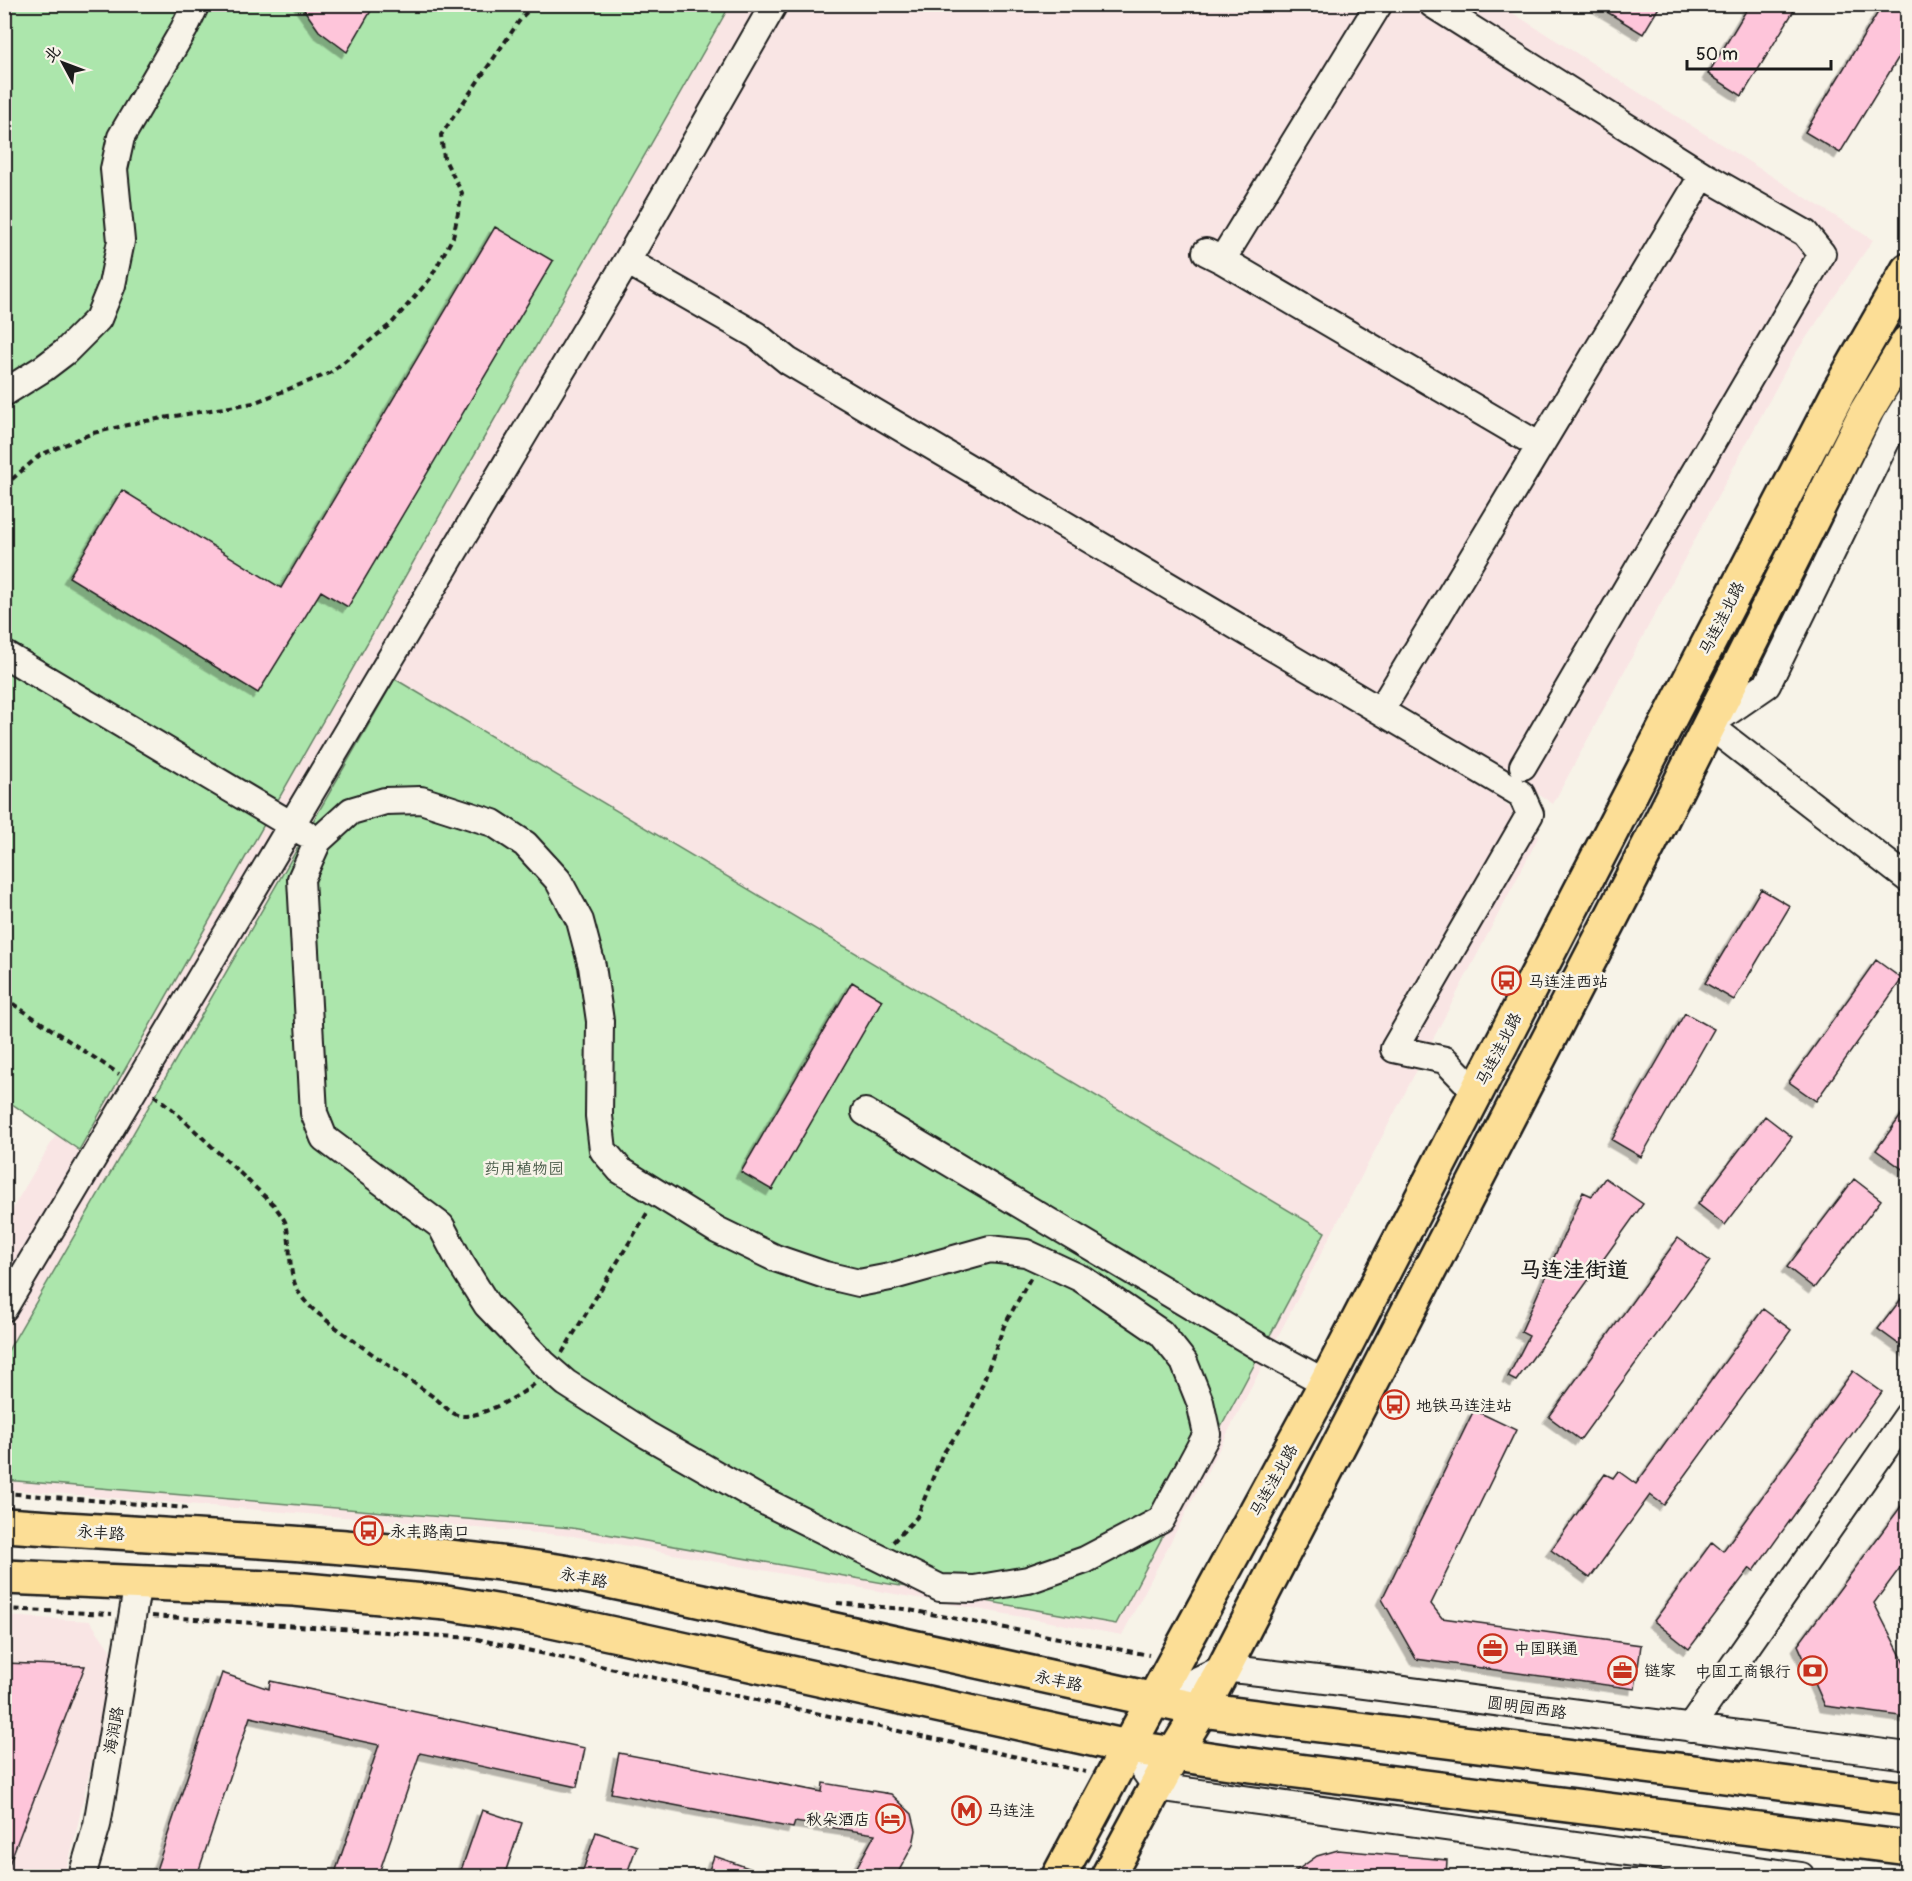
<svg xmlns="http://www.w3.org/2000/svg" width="1912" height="1881" font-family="Pangolin,'LXGW WenKai TC',sans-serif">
	<defs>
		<filter id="shadow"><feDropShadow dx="-5.5" dy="5.5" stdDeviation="0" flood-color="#0004"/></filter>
	</defs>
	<rect width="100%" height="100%" fill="#f7f3e8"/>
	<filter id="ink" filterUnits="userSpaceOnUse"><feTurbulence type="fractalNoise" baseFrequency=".0167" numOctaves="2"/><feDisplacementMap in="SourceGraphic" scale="12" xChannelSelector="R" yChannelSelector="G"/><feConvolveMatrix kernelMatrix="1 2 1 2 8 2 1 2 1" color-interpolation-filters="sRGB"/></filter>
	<g filter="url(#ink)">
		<path fill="#f9e5e4" d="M5,5H1500L1873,240L1791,360L1553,804L1521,783L1482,780L1539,836L1122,1635L573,1536L5,1489V1221L56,1135L5,1099Z
			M4,1616L90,1621L115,1657L73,1846L64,1876H5Z"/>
		<path fill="#ace6ac" stroke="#648164" stroke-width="1.5" d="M5,5H730L79,1150L5,1099Z
			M395,679L1325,1232L1116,1624L572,1528L5,1480V1356Z"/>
		<path fill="#fec5da" stroke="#1c1c1c" stroke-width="1.5" filter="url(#shadow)" d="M300,4H375L347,52L319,31Z
			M1594,4H1661L1643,34Z
			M1750,4H1798L1742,96L1708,74Z
			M1883,4H1908V42L1840,153L1805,132Z
			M495,227L553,261L348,607L321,591L258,693L69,577L122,490L281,588Z
			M1761,889L1790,906L1734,1000L1705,983Z
			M1876,960L1902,979L1816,1101L1789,1082Z
			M852,982L882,1000L772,1190L741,1172Z
			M1685,1013L1714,1029L1641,1157L1612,1140Z
			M1908,1106V1173L1876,1150Z
			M1765,1116L1792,1137L1725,1225L1698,1204Z
			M1605,1178L1643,1204L1516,1381L1508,1377L1529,1336L1521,1332L1583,1192L1592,1196Z
			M1854,1179L1881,1200L1814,1288L1787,1267Z
			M1678,1238L1710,1261L1580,1440L1549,1417Z
			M1908,1290V1351L1878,1329Z
			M1763,1309L1791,1330L1664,1505L1650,1495L1590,1578L1551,1550L1605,1474L1613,1478L1618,1471L1636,1484Z
			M1853,1371L1882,1392L1754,1571L1750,1568L1689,1649L1654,1621L1712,1542L1723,1551Z
			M1474,1410L1516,1430L1431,1604L1442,1618L1641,1645L1635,1689L1416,1659L1382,1599Z
			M1908,1497V1557L1874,1603L1908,1670V1717L1825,1706L1798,1645Z
			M4,1663L85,1666L6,1872L4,1871Z
			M222,1673L269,1689L270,1681L585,1748L577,1787L420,1753L378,1876H334L379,1745L250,1717L197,1876H154Z
			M619,1753L822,1792L823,1783L891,1794L912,1814L916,1830L913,1845L896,1876H852L875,1834L795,1822L793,1828L611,1793Z
			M482,1810L522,1823L504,1876H459Z
			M596,1832L637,1846L626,1876H581Z
			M1338,1850L1447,1860L1446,1876H1289L1317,1856Z
			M714,1856L766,1874V1876H707Z"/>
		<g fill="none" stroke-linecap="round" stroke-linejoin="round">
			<defs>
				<path id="minor" d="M1432,4L1703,175L1805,233L1822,254L1523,766
					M1206,252L1222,260L1540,446
					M1222,260L1379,4
					M627,261L756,335L788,361L1521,794L1530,814L1394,1049L1445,1060L1476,1092
					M4,393L44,368L65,352L98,319L112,285L121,241L114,169L121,137L184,29L196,4
					M1908,402L1895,423L1767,685L1709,725L1908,879
					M4,654L305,833
					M1381,710L1703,175
					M421,800L493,823L525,844L558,880L580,921L592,966L600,1021L599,1116L603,1150L620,1170L717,1230L775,1258L825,1275L859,1283L890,1277L990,1249L1026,1253L1082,1279L1161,1333L1184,1362L1200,1402L1207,1434L1161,1520L1085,1560L1028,1580L974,1589L940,1588L756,1497L647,1435L566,1383L543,1363L487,1305L460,1262L441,1226L324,1138L314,1113L301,879L318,841L351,811L385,801Z
					M865,1112L1263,1349L1326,1383
					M4,1308L627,261L774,4
					M1153,1700L1224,1668L1334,1681L1908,1756
					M1690,1728L1908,1415
					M1128,1747L1156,1787L1801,1876
					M82,1876L97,1825L138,1582"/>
				<path id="major" d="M4,1525C189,1538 375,1543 557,1571C584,1575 611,1582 638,1587L1201,1710L1908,1799
					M4,1577L294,1589L446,1603L533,1617L618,1635L1128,1747L1243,1764L1908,1848
					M1059,1876L1128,1747L1326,1383L1839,391L1908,270
					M1108,1876L1174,1754L1201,1710L1224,1668L1651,841L1866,412L1908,342"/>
			</defs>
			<use href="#minor" stroke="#1c1c1c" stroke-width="30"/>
			<use href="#major" stroke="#1c1c1c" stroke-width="38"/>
			<path stroke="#1c1c1c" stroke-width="4" stroke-dasharray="6 4.5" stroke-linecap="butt" d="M4,486L40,455L93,433L140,422L253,403L330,373L392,323L430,279L453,237L462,193L444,158L441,135L522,17L535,4
				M4,998L119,1074
				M154,1095L172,1109L274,1205C278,1211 284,1218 286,1224C292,1247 287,1270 298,1291C303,1300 312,1309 320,1315C357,1345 397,1370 435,1398C443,1404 451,1415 461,1416C481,1418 521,1395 536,1383
				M562,1353L649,1210
				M4,1493L187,1508
				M893,1542L917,1517L942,1455L964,1424L978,1396L1004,1326L1031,1277
				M837,1603L904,1609L1149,1655
				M4,1609L112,1614
				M152,1616L472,1638L1086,1772"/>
			<use href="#minor" stroke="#f7f3e8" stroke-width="26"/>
			<use href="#major" stroke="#fcde96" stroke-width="33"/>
		</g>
	</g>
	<defs>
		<symbol id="bus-ring" viewBox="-11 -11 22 22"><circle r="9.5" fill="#f7f3e8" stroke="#c8321e" stroke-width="1.5"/><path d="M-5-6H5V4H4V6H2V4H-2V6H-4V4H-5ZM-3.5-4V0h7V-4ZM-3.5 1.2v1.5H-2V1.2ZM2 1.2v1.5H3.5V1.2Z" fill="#c8321e"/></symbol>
		<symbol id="office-ring" viewBox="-11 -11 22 22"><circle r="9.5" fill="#f7f3e8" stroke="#c8321e" stroke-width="1.5"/><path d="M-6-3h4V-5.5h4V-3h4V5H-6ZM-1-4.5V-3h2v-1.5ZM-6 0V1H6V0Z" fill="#c8321e"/></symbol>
		<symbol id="bank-ring" viewBox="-11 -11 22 22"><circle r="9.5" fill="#f7f3e8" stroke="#c8321e" stroke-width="1.5"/><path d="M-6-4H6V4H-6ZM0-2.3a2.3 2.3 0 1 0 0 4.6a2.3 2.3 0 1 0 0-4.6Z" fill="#c8321e"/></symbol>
		<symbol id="metro-ring" viewBox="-11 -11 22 22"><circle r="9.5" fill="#f7f3e8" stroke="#c8321e" stroke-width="1.5"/><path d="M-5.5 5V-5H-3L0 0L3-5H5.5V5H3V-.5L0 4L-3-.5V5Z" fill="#c8321e"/></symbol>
		<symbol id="hotel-ring" viewBox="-11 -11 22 22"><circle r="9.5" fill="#f7f3e8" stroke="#c8321e" stroke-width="1.5"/><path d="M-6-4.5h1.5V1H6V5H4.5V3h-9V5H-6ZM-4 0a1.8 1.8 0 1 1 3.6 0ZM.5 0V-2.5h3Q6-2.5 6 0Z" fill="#c8321e"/></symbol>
	</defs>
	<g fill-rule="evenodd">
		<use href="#bus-ring" x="1490" y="964" width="33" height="33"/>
		<use href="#bus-ring" x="1378" y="1388" width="33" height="33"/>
		<use href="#bus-ring" x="352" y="1514" width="33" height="33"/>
		<use href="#office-ring" x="1476" y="1632" width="33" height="33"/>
		<use href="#office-ring" x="1606" y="1654" width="33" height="33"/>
		<use href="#bank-ring" x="1796" y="1654" width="33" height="33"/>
		<use href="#metro-ring" x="950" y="1794" width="33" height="33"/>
		<use href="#hotel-ring" x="874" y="1802" width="33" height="33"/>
	</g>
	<g text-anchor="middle" stroke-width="5" stroke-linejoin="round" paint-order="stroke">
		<g font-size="16" fill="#1c1c1c" stroke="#f7f3e8">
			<text transform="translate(1721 618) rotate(-63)" y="6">马连洼北路</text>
			<text transform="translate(1498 1049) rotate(-63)" y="6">马连洼北路</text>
			<text transform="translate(1273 1480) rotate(-61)" y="6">马连洼北路</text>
			<text transform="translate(101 1532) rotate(4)" y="6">永丰路</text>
			<text transform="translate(584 1577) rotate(11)" y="6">永丰路</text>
			<text transform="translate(1059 1680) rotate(12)" y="6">永丰路</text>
			<text transform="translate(1527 1707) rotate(8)" y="6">圆明园西路</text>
			<text transform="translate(113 1730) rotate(-80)" y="6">海润路</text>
		</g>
		<g font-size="16" fill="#1c1c1c" stroke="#f7f3e8" text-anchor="start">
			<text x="1528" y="987">马连洼西站</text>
			<text x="1416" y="1411">地铁马连洼站</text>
			<text x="390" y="1537">永丰路南口</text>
			<text x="1514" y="1654">中国联通</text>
			<text x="1644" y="1676">链家</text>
			<text x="1791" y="1677" text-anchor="end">中国工商银行</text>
			<text x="987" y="1816">马连洼</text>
			<text x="870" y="1825" text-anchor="end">秋朵酒店</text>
		</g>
		<g font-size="16" fill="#475947" stroke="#f7f3e8">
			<text x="524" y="1174">药用植物园</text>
		</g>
		<g font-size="22" font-weight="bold" fill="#1c1c1c" stroke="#f7f3e8">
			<text x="1574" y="1277">马连洼街道</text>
		</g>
	</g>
	<rect width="1912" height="1881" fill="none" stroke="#f7f3e8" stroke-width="24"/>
	<rect x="12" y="12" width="1888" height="1857" fill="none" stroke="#1c1c1c" stroke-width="2" filter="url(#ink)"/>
	<g transform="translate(63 63) rotate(311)" stroke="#f7f3e8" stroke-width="4.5" paint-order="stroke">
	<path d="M0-4.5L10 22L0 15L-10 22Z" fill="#1c1c1c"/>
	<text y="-9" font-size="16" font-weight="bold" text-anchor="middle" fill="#1c1c1c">北</text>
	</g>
	<path d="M1687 60v9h144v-9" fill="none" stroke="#1c1c1c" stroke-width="3"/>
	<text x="1696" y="60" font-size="18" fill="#1c1c1c" stroke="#f7f3e8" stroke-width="4.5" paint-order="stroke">50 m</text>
</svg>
